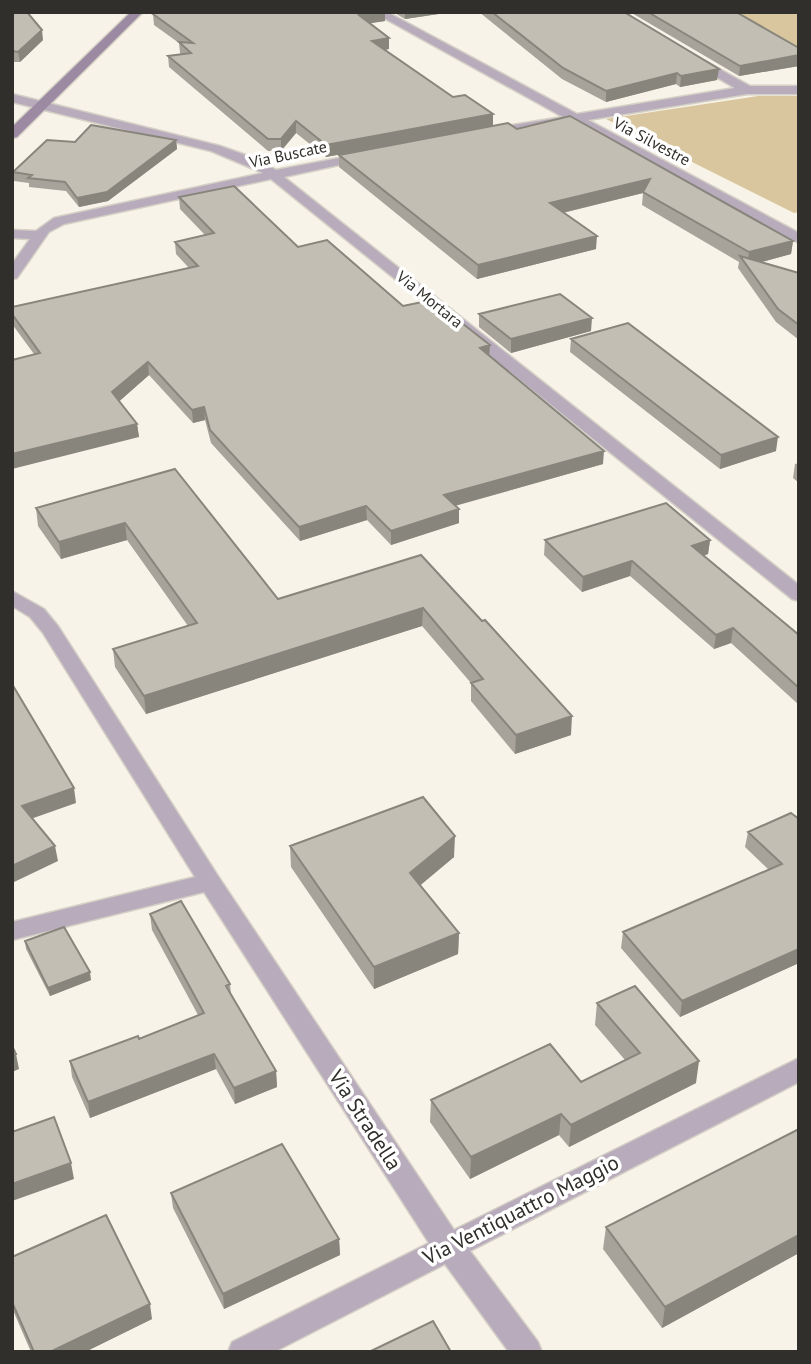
<svg xmlns="http://www.w3.org/2000/svg" width="811" height="1364" font-family="'PT Sans',sans-serif">
	<rect width="100%" height="100%" fill="#f8f3e8"/>
	<path fill="#d9c69e" d="M732,12H799V49Z
		M758,96H799V212L794,213L606,119Z"/>
	<g fill="none" stroke-linecap="round" stroke-linejoin="round">
		<defs>
			<path id="street" d="M373,12H387L577,114L735,88L692,63V57L696,56L750,86H799V94H747L588,120L799,233V243L573,123L482,136V130L487,129L563,117Z
				M12,94L220,146L257,159L276,170L371,152V158L284,177L799,585V601L792,599L271,179L64,224L49,232L17,278L12,279V264L30,239L12,238V230L36,231L54,218L263,173L211,151L12,102Z
				M12,591L44,609L58,626L218,876L454,1230L799,1058V1082L470,1251L538,1342L542,1352H509L445,1264L274,1352H228L232,1342L429,1243L204,892L12,940V922L195,877L43,633L30,617L12,606Z"/>
			<path id="secondary" d="M131,12H143L17,137L12,138V127Z"/>
		</defs>
		<use href="#street" stroke="#d4d0c6" stroke-width="3"/>
		<use href="#secondary" stroke="#d4d0c6" stroke-width="3"/>
		<use href="#street" fill="#b8acbc" fill-rule="evenodd"/>
		<use href="#secondary" fill="#9b8aa1" fill-rule="evenodd"/>
	</g>
	<path fill="#a7a39a" d="M12,12L43,40L20,62H12Z
		M393,12H452L405,19Z
		M479,12H624L717,80L680,87L676,84L606,102L562,79Z
		M630,12H736L799,48V66L739,76Z
		M153,14L385,21L370,23L389,49L384,50L493,126L326,157L296,133L281,151H268L169,67L168,56L181,54L180,53L179,43L154,25Z
		M517,129L793,241L791,254L761,262L799,273V340L776,322L738,268L739,262L642,205L643,193L563,213L596,249L477,279L339,167V155Z
		M176,140L177,149L108,201L79,207L66,191L29,187V183L14,181L13,172L75,142Z
		M179,197L298,247L403,306L447,323L489,356L603,464L455,506L459,523L391,545L367,520L300,541L211,443L205,420L193,423L149,375L119,401L137,424L139,437L34,354L12,324V307L189,268L176,254L175,242L205,235L180,209Z
		M479,314L591,331L511,353L479,327Z
		M571,339L776,451L720,469L570,352Z
		M799,463V483L793,478L795,464Z
		M175,469L278,599L421,555L571,735L515,754L471,701V683L422,626L146,714L115,667L113,649L188,626L127,540L61,559L38,526L36,508Z
		M545,540H710L708,554L704,556L799,635V705L731,643L714,649L630,576L582,592L544,555Z
		M799,819V963L680,1017L621,948L623,932L769,870L745,847L748,832Z
		M290,846L454,857L420,885L459,933L458,954L374,989L291,867Z
		M150,914L230,984L231,994L276,1071L277,1087L235,1104L216,1069L90,1118L72,1077L70,1061L139,1039L198,1015L152,930Z
		M25,941L91,980L50,996L26,949Z
		M597,1003L696,1083L569,1147L559,1135L470,1179L430,1122L431,1100L581,1082L625,1060L595,1025Z
		M799,1129V1253L662,1328L603,1249L606,1227Z
		M171,1193L339,1239L340,1255L224,1309L173,1208Z
		M12,1257L152,1319L85,1352H31L12,1308Z"/>
	<path fill="#88857d" d="M376,12H385V21L359,25V15Z
		M405,12H452L405,19Z
		M42,30L43,40L20,62L18,52Z
		M389,38V49L372,52V41Z
		M799,55V66L739,76L740,66Z
		M719,69L717,80L680,87L681,76Z
		M677,73L676,84L606,102V91Z
		M493,114V126L326,157V145Z
		M296,121V133L281,151V139Z
		M176,140L177,149L108,201L79,207L77,198Z
		M650,179L643,193L549,216L550,203Z
		M597,236L596,249L477,279L478,265Z
		M793,241L791,254L747,266L749,252Z
		M592,318L591,331L511,353V339Z
		M490,345L489,358L480,348Z
		M148,362L149,375L114,406L112,392Z
		M204,407L205,420L193,423L192,410Z
		M137,424L139,437L12,469V454Z
		M778,437L776,451L720,469L721,455Z
		M604,451L603,464L443,509L444,495Z
		M366,506L367,520L300,541L299,527Z
		M459,509V523L391,545V531Z
		M125,523L127,540L61,559L59,542Z
		M710,540L708,554L690,560L692,546Z
		M632,561L630,576L582,592L583,577Z
		M423,608L422,626L146,714L144,696Z
		M733,628L731,643L714,649L716,635Z
		M572,716L571,735L515,754L516,735Z
		M74,788L76,803L25,821L22,806Z
		M455,836L454,857L410,894V873Z
		M55,846L58,861L12,883V866Z
		M459,933L458,954L374,989V967Z
		M799,949V963L680,1017L682,1001Z
		M90,972L91,980L50,996L48,988Z
		M16,1054L19,1069L12,1072V1055Z
		M214,1054L216,1069L90,1118L88,1102Z
		M699,1061L696,1083L569,1147L571,1125Z
		M276,1071L277,1087L235,1104L234,1088Z
		M561,1114L559,1135L470,1179L471,1157Z
		M71,1163L74,1179L12,1201V1184Z
		M799,1235V1253L662,1328L665,1307Z
		M339,1239L340,1255L224,1309L223,1294Z
		M150,1304L152,1319L85,1352H50Z"/>
	<path fill="#c2beb3" stroke="#88857d" stroke-width="2" d="M12,12H27L42,30L18,52L12,51Z
		M156,12H376L359,15L389,38L372,41L453,97L465,95L493,114L326,145L296,121L281,139H268L168,56L191,53L179,42L193,43L153,14Z
		M492,12H624L719,69L681,76L677,73L606,91L563,68Z
		M648,12H736L799,48V55L740,66Z
		M570,116L793,241L749,252L643,192L650,179L550,203L597,236L478,265L339,155L508,123L517,129Z
		M91,125L176,140L107,192L77,198L65,182L28,178L32,175L13,172L47,140L75,142Z
		M234,186L298,247L327,240L403,306L422,302L447,323L458,320L490,345L480,348L604,451L444,495L459,509L391,531L366,506L299,527L210,430L204,407L192,410L148,362L112,392L137,424L12,454V360L40,353L12,314V307L198,266L175,242L214,233L179,197Z
		M740,256L799,273V325L778,309Z
		M560,294L592,318L511,339L479,314Z
		M628,323L778,437L721,455L571,339Z
		M175,469L278,599L421,555L482,621L485,620L572,716L516,735L471,683L483,679L423,608L144,696L113,649L197,623L125,523L59,542L36,508Z
		M666,503L710,540L692,546L799,635V688L733,628L716,635L632,561L583,577L545,540Z
		M12,684L74,788L22,806L55,846L12,866Z
		M423,797L455,836L410,873L459,933L374,967L290,846Z
		M791,813L799,819V949L682,1001L623,932L782,864L748,832Z
		M181,901L230,984L226,986L276,1071L234,1088L214,1054L88,1102L70,1061L138,1036L139,1039L204,1013L150,914Z
		M64,927L90,972L48,988L25,941Z
		M635,986L699,1061L571,1125L561,1114L471,1157L431,1100L550,1044L581,1082L640,1053L597,1003Z
		M12,1046L16,1054L12,1055Z
		M54,1117L71,1163L12,1184V1132Z
		M799,1129V1235L665,1307L606,1227Z
		M282,1144L339,1239L223,1294L171,1193Z
		M106,1215L150,1304L50,1352H34L12,1302V1257Z
		M433,1321L451,1352H369Z"/>
	<g text-anchor="middle" stroke-width="7" stroke-linejoin="round" paint-order="stroke">
		<g font-size="16" fill="#312f2b" stroke="#fff">
			<text transform="translate(652 141) rotate(28)" y="6">Via Silvestre</text>
			<text transform="translate(288 154) rotate(-12)" y="6">Via Buscate</text>
			<text transform="translate(430 299) rotate(39)" y="6">Via Mortara</text>
		</g>
		<g font-size="21" fill="#312f2b" stroke="#fff">
			<text transform="translate(365 1120) rotate(57)" y="7">Via Stradella</text>
			<text transform="translate(521 1210) rotate(-27)" y="7">Via Ventiquattro Maggio</text>
		</g>
	</g>
	<rect width="811" height="1364" fill="none" stroke="#312f2b" stroke-width="28"/>
</svg>
